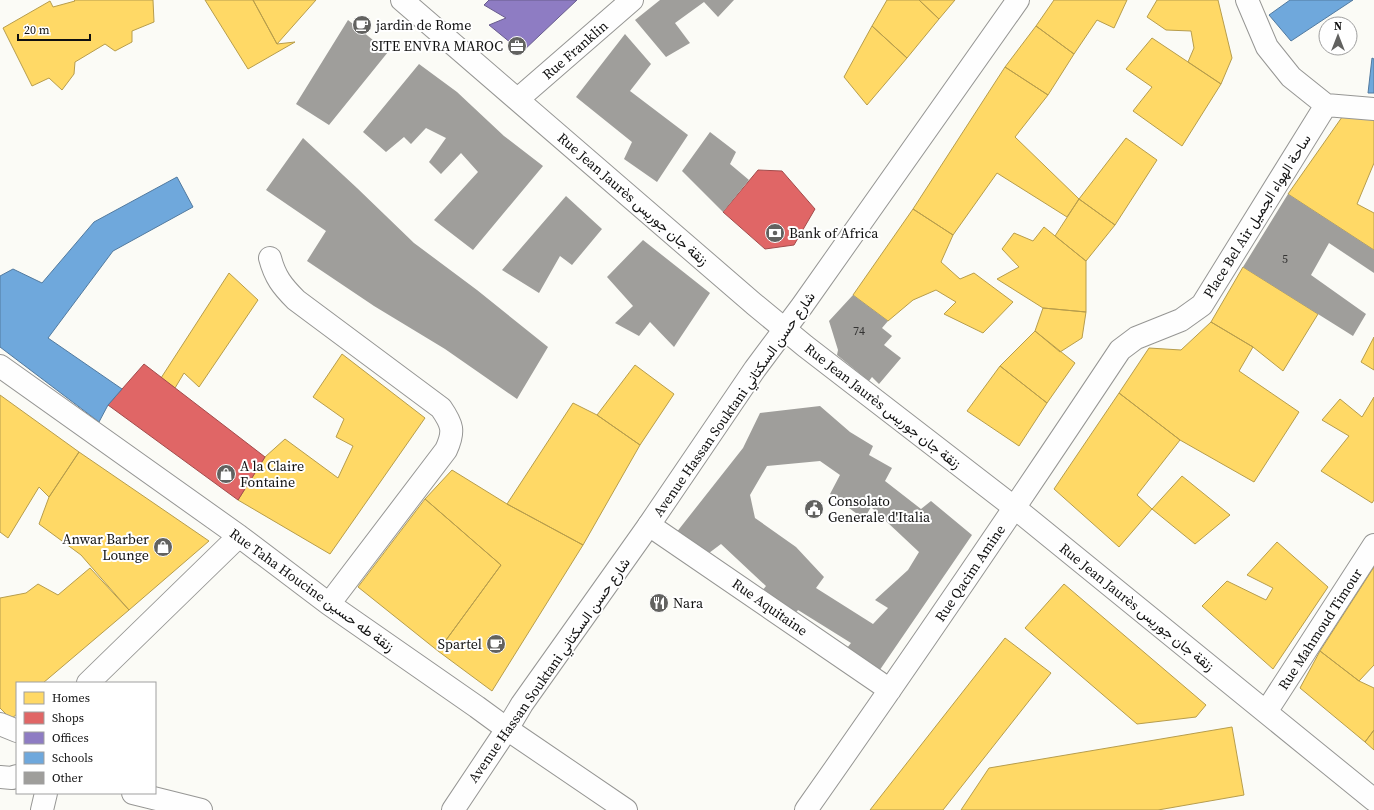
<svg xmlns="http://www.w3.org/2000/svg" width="1374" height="810" font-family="'Source Serif 4',Vazirmatn,serif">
	<rect width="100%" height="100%" fill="#fbfbf6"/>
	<path fill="#ffd966" stroke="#b79d4c" d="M74,0H153L154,22L132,31V42L115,51L105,44L75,62L74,74L62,90L49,78L32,86L3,28L50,1L53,7L75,1Z
		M205,0H253L277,44L295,42L248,69Z
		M253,0H316L277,44Z
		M887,0H919L939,19L907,58L872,26Z
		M919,0H955L939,19Z
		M1054,0H1127L1114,28L1097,20L1074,54L1036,26Z
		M1157,0H1218L1232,58L1221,84L1188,62L1194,48L1191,31L1166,30L1147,17Z
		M872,26L907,58L867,105L844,77Z
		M1036,26L1074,54L1048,95L1005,67Z
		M1152,38L1221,84L1182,146L1133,111L1152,87L1126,69Z
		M1005,67L1048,95L1015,137L1079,199L1067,217L997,173L953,235L913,209Z
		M1347,110L1374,119V163L1357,204L1374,213V250L1288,194Z
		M1126,138L1157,160L1115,225L1079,199Z
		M1079,199L1115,225L1086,261L1055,236Z
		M913,209L953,235L941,262L960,279L974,273L1013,302L983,333L944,314L956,302L936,290L913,300L888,321L853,295Z
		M1044,227L1086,261V312L1043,308L997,279L1019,267L1002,249L1014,233L1033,241Z
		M1243,267L1318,314L1283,371L1253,347L1211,322Z
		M229,273L258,300L199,387L184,373L175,388L161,378Z
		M1043,308L1086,312L1082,338L1060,352L1035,331Z
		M1211,322L1253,347L1239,371L1299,412L1254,482L1180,440L1119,393L1149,348L1181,350Z
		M1035,331L1075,363L1047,403L1000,366Z
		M1374,337V370L1361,362Z
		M342,354L425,418L330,554L238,500L265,457L285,439L338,478L353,446L336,437L344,419L313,397Z
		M635,365L674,394L640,445L597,415Z
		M1000,366L1047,403L1019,446L967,411Z
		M1119,393L1180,440L1137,495L1152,509L1119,547L1054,489Z
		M0,395L79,452L49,497L39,487L8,538L0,532Z
		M1374,397V500L1372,503L1321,471L1349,436L1322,420L1340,399L1362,417Z
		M573,403L597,415L640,445L583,545L507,504Z
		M79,452L209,541L129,610L81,555L39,524L49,497Z
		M452,470L507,504L583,545L492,691L438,651L501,565L425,499Z
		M1182,476L1230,515L1195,544L1152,509Z
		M425,499L501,565L438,651L358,587Z
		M1277,542L1328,587L1273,669L1202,606L1227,581L1266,600L1273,588L1247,575Z
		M1374,567V665L1359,681L1320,651Z
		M90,568L129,610L43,683H17V714L11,719L0,708V598L26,593L38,584L58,595Z
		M1064,584L1206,705L1196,717L1137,724L1025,628Z
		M1005,638L1051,673L943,810H870Z
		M1320,651L1359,681L1374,688V730L1365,742L1300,688Z
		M1232,727L1244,795L1158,810H961L989,768Z
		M1374,730V750L1365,742Z"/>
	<path fill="#e06666" stroke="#a24c4c" d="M758,170L782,171L815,209L794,245L765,249L723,212Z
		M144,364L265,457L238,500L108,405Z"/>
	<path fill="#8e7cc3" stroke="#685c8d" d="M489,0H577L522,52L489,25L506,18L484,5Z"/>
	<path fill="#6fa8dc" stroke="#527a9f" d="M1290,0H1353L1291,41L1269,15Z
		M1372,58L1374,59V93H1368Z
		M177,177L193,207L113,251L48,338L122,389L108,405L99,422L0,347V276L13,269L42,283L94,222Z"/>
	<path fill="#9f9e9b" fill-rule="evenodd" d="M660,0H734L718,17L704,2L675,23L690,43L666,57L635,20Z
		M348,20L388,52L329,125L296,104Z
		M625,34L651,64L630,91L688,135L657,182L624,159L632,142L576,97Z
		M419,64L457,92L504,136L543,166L473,250L434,220L478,172L461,153L441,174L429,162L446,138L426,128L411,144L404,137L386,152L363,132Z
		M710,132L736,152L730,164L749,180L723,212L682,171Z
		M303,138L357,188L414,243L477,290L548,347L517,399L445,349L374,306L307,261L326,231L266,190Z
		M1288,194L1374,250V273L1329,243L1311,275L1366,314L1353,336L1243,267Z
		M566,196L602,229L572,265L560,256L539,293L502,270Z
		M643,240L710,293L674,347L650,322L639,336L615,323L633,306L607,277Z
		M853,295L888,321L882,328L892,336L884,345L901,358L879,384L872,377L869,381L837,355L838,350L829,321Z
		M820,406L850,432L873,446L869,455L892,468L885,481L921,509L931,501L972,535L875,677L843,653L851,643L798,610L791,618L757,597L766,586L721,544L709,553L676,533L743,448L760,413ZM820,461L840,475L830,494L864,519L871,507L919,552L908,570L875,600L888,608L873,624L816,588L824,577L796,547L755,518L750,495L767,466Z"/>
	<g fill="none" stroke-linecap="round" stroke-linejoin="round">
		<defs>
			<path id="minor" d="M402,0L754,304L805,346L1015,508L1374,800
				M1247,0L1267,47L1291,77L1326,105
				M518,99L632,0
				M1326,105L1374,109
				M270,258C275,277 282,286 296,300L441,408C452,424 455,431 446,450L329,604
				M0,366L239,536L329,604L477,707L507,729L626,810
				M649,525L890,690
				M88,683L239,536
				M1266,712L1374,545
				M0,724L17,731
				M0,777L12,778L17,776
				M133,793L201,810
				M42,810L46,793
				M806,810C913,658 1017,505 1120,350L1136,338L1181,320L1202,305L1326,105"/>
			<path id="tertiary" d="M453,810L507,729L522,704L649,525L755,369L802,306L1018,0"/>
		</defs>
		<use href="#minor" stroke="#969694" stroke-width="24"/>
		<use href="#tertiary" stroke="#969694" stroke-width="24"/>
		<use href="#minor" stroke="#fefefe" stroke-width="22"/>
		<use href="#tertiary" stroke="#fefefe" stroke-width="22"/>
	</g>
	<defs>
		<symbol id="cafe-disc" viewBox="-11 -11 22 22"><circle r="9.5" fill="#626260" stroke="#fff"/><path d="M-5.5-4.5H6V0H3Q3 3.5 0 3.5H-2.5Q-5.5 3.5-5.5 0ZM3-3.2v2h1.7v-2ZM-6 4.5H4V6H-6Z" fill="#fff"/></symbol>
		<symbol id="office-disc" viewBox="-11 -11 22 22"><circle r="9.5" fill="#626260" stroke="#fff"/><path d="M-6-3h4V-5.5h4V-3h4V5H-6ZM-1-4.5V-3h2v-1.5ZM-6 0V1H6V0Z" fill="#fff"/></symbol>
		<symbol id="bank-disc" viewBox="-11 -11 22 22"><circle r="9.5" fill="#626260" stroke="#fff"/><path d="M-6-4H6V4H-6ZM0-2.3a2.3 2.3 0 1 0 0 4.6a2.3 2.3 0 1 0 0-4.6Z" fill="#fff"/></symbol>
		<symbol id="shop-disc" viewBox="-11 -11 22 22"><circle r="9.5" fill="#626260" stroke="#fff"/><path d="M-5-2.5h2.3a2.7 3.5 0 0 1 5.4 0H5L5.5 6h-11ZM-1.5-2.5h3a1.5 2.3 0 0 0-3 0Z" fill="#fff"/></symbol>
		<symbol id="civic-disc" viewBox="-11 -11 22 22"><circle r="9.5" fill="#626260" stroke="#fff"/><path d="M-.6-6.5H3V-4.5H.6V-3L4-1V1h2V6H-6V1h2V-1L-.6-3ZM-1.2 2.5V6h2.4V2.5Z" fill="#fff"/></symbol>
		<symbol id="restaurant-disc" viewBox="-11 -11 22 22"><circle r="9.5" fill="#626260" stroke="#fff"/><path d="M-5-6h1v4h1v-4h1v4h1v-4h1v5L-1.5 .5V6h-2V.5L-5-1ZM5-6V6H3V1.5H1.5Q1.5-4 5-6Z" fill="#fff"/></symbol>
	</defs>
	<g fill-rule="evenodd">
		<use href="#cafe-disc" x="351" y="14" width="22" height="22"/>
		<use href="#office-disc" x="506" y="35" width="22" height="22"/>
		<use href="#bank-disc" x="764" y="222" width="22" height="22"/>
		<use href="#shop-disc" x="215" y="463" width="22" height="22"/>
		<use href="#civic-disc" x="803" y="498" width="22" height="22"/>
		<use href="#shop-disc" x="152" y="536" width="22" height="22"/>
		<use href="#restaurant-disc" x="648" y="592" width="22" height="22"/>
		<use href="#cafe-disc" x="485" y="633" width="22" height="22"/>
	</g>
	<g text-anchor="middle" stroke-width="4" stroke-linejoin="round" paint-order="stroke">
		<g font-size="12" fill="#343433">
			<text x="1285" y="263">5</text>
			<text x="859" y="335">74</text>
		</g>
		<g font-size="14" fill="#101010" stroke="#fff" text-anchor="start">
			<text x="376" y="30">jardin de Rome</text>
			<text x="503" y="51" text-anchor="end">SITE ENVRA MAROC</text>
			<text x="789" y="238">Bank of Africa</text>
			<text x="240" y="471">A la Claire<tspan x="240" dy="16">Fontaine</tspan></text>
			<text x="828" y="506">Consolato<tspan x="828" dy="16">Generale d'Italia</tspan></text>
			<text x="149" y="544" text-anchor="end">Anwar Barber<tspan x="149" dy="16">Lounge</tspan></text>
			<text x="673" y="608">Nara</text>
			<text x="482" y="649" text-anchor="end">Spartel</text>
		</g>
		<g font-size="14" fill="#101010" stroke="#fff">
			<text transform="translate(575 50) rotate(-41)" y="5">Rue Franklin</text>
			<text transform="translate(633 199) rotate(41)" y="5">Rue Jean Jaurès زنقة جان جوريس</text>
			<text transform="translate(1257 216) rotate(-58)" y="5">Place Bel Air ساحة الهواء الجميل</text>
			<text transform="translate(734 404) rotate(-55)" y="5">Avenue Hassan Souktani شارع حسن السكتاني</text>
			<text transform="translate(883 406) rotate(38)" y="5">Rue Jean Jaurès زنقة جان جوريس</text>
			<text transform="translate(970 573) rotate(-56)" y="5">Rue Qacim Amine</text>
			<text transform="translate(312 590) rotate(36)" y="5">Rue Taha Houcine زنقة طه حسين</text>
			<text transform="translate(770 607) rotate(35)" y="5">Rue Aquitaine</text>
			<text transform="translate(1137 607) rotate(39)" y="5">Rue Jean Jaurès زنقة جان جوريس</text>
			<text transform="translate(1320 629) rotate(-57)" y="5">Rue Mahmoud Timour</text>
			<text transform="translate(549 670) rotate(-55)" y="5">Avenue Hassan Souktani شارع حسن السكتاني</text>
		</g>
	</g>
	<rect x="16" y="682" width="140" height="112" fill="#ffffff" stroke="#9f9f9f"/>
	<rect x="24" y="692" width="20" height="12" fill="#ffd966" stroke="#9f9f9f"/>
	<text x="52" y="702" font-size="12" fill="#101010">Homes</text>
	<rect x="24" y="712" width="20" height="12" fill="#e06666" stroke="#9f9f9f"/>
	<text x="52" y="722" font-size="12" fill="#101010">Shops</text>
	<rect x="24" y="732" width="20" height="12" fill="#8e7cc3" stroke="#9f9f9f"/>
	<text x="52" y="742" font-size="12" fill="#101010">Offices</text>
	<rect x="24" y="752" width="20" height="12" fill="#6fa8dc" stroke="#9f9f9f"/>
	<text x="52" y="762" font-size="12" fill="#101010">Schools</text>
	<rect x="24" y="772" width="20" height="12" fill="#9f9e9b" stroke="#9f9f9f"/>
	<text x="52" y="782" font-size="12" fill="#101010">Other</text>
	<g transform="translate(1338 36)"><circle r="19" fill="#ffffff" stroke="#9f9f9f"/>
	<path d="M0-3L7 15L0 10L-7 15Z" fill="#626260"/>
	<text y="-6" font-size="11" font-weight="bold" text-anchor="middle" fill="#101010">N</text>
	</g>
	<path d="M18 34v6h72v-6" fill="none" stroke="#101010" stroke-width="2"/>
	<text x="24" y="34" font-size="12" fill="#101010" stroke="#ffffff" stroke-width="3" paint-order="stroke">20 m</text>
</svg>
